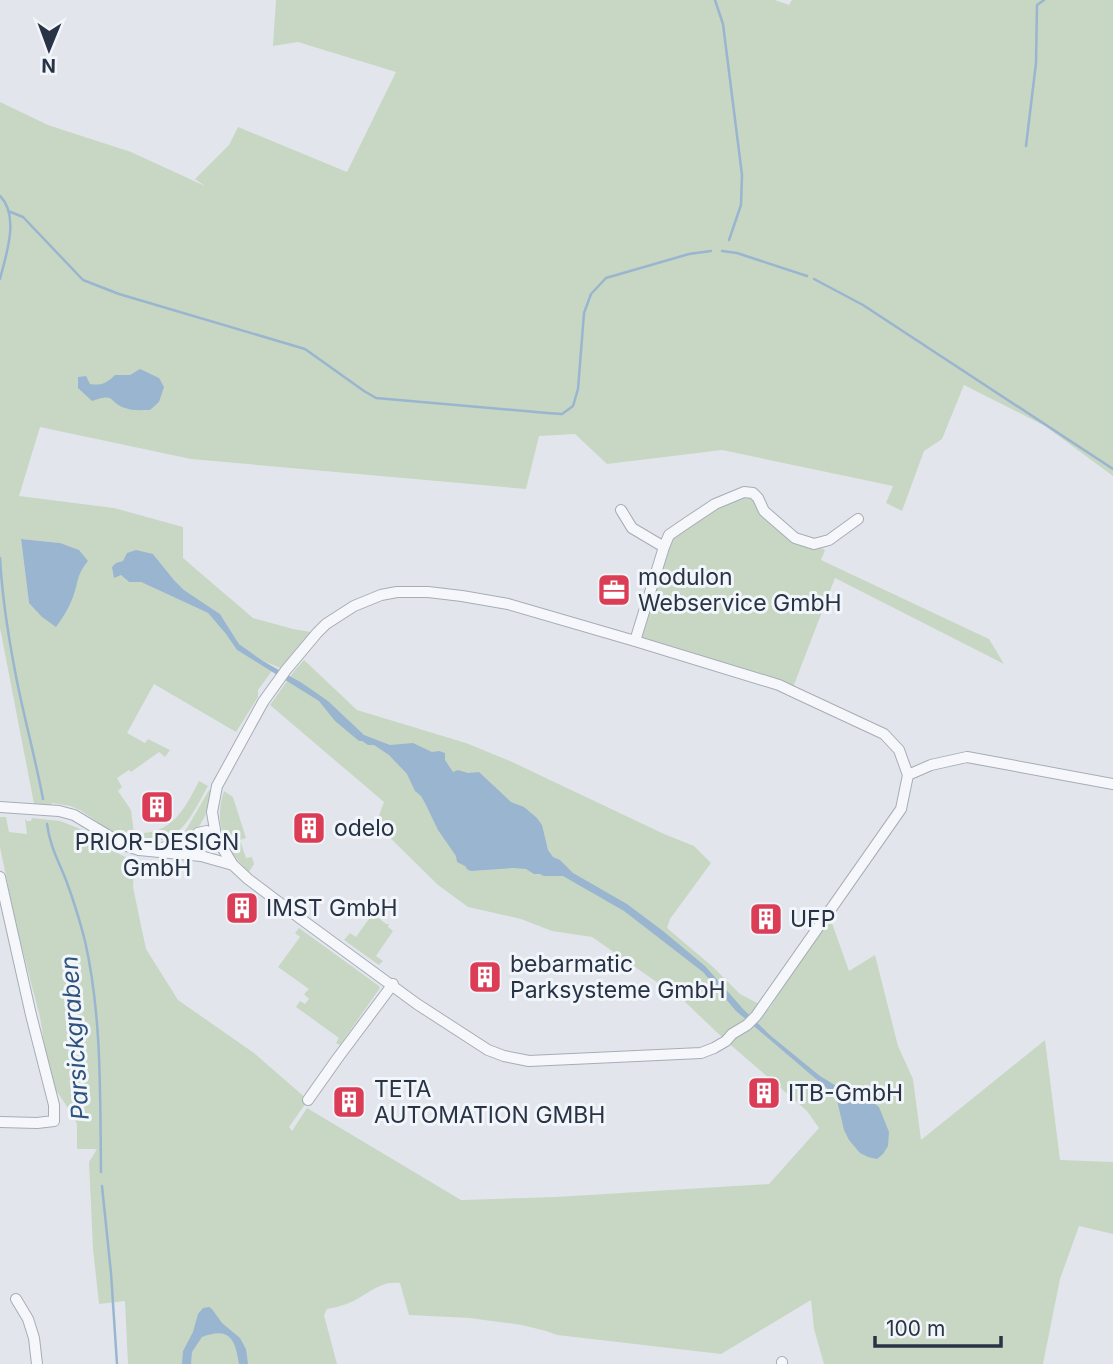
<svg xmlns="http://www.w3.org/2000/svg" width="1113" height="1364" font-family="Inter,sans-serif">
	<rect width="100%" height="100%" fill="#e2e6ec"/>
	<path fill="#c8d7c3" fill-rule="evenodd" d="M276,0H775L789,5L792,0H1113V476L1045,426L964,385L942,439L924,451L902,511L886,503L893,486L722,450L607,464L575,434L539,436L526,489L191,459L40,427L19,496L114,508L183,527V558L253,618L293,629L317,633L280,668L263,661L239,644L220,614L184,590L174,580L153,554L121,575L129,582H141L208,613L227,634L237,650L272,671L258,690V697L236,732L154,684L127,733L145,743L148,739L170,750L165,757L159,752L131,772L129,770L117,778L122,787L118,791L131,810L135,842L118,836L80,810L70,806L52,803L51,810L35,809L0,628V102L48,125L131,152L205,186L195,179L229,145L238,127L347,172L396,72L298,42L273,46ZM21,539L60,543L88,561L79,573L29,603Z
		M753,493L778,525L825,550L821,560L989,639L1004,664L835,578L792,690L635,641L669,535L715,504Z
		M304,660L357,710L466,743L510,761L664,834L694,846L711,863L670,919L667,928L713,967L740,994L769,1009L828,912L849,971L875,955L898,1046L913,1079L921,1140L1045,1040L1060,1160L1113,1162V1234L1079,1226L1060,1279L1043,1364H824L814,1329L811,1300L721,1354L557,1335L546,1331L522,1325L470,1318L409,1315L400,1283C380,1280 366,1296 349,1303C342,1306 334,1308 327,1309L324,1315L337,1364H128L125,1301L99,1304L93,1249L89,1162L97,1149H77V1124L70,1111L50,1081L40,1017L17,929L0,847V817H6L9,832L27,834L25,819L27,821H31L32,818L60,821L78,828L106,847L131,860L134,869L133,887L146,949L178,1000L254,1053L308,1100L289,1127L292,1131L307,1108L461,1200L556,1197L769,1184L819,1128L807,1111L726,1041L684,1001L592,937L552,931L521,919L468,907L438,885L376,824L384,802L270,705L295,670Z
		M199,781L208,786C191,816 183,841 144,843V833C175,830 186,806 199,781Z
		M209,790L212,791L205,816L200,825L194,833L184,839L182,834L187,828Z
		M224,791L233,797L246,838L240,840L246,858L252,857L254,864L249,872C225,849 213,824 224,791Z
		M373,913L386,924H389L388,927L393,931L376,956L383,961L379,965L344,940L350,933L356,937Z
		M299,928L379,986L380,988L340,1045L336,1043L339,1038L296,1007L300,1001L305,1004L309,999L304,994L309,989L278,967L300,937L295,933Z"/>
	<path fill="#9ab5cf" d="M140,369L159,378L164,387L159,402L150,410C141,410 132,411 125,408C108,402 116,392 92,401L78,388V377L86,376L90,384C101,386 107,383 115,375H130Z
		M21,539L60,543L79,550L88,561C76,576 79,581 73,597C69,608 63,617 56,627L42,617L29,603Z
		M136,550L153,554L174,580L184,590L220,614L239,644L263,661L302,683L328,701L364,735L390,745L413,743L432,752L439,751L445,753V760L453,772L458,770L468,773L479,772L511,802L524,807L537,818L542,825L548,850L553,857L560,860L573,873L627,904L663,931L705,966L744,1010L771,1036L820,1076L846,1092L862,1094L879,1107L889,1132L888,1146L883,1154L877,1159L868,1157L860,1153L849,1140L844,1130L836,1096L736,1011L703,972L624,911L563,876H544L540,874H534L526,869L513,868L471,871L468,870L465,866L457,862L456,856L438,830L425,803L421,796L415,791L407,774L389,755L374,745H368L362,741H359L335,721L319,701L237,650L226,634L208,613L141,582H129L121,575L114,578L112,567L116,563L123,561L127,553Z
		M209,1307L212,1309L222,1323L240,1338L246,1349L248,1364H239C235,1338 229,1327 202,1337L192,1352L191,1364H182L183,1351L193,1332L198,1314L203,1308Z"/>
	<g fill="none" stroke-linecap="round" stroke-linejoin="round">
		<path stroke="#9ab5cf" stroke-width="2.5" d="M715,0L723,24L742,175L741,205L729,240
			M1026,146L1036,63L1037,5L1044,0
			M0,196C20,216 6,255 0,279
			M8,211L23,217L83,280L119,294L305,349L364,391L376,398L547,413L562,414L573,406L578,389L584,313L591,294L606,278L689,254L711,251
			M722,251L737,253L807,276
			M814,279L863,305L1113,469
			M0,558C2,596 8,634 15,671C23,714 35,756 43,799
			M47,824C50,846 58,860 66,880C73,899 80,921 85,941C102,1016 100,1096 101,1172
			M102,1186L111,1273L117,1364"/>
		<defs>
			<path id="minor" d="M621,510L632,528L664,547L635,641
				M664,547L669,535L688,522L715,504L744,492L753,493L758,498L764,511L795,538L814,544L829,540L858,519
				M908,775L931,765L967,757L1113,784
				M0,807L59,811L74,815L124,845L139,850L201,856
				M216,836L212,812L217,786L263,702L286,670L317,633L326,624L354,606L381,595L397,592H428L462,596L508,604L635,641L779,685L798,694L884,734L899,750L908,775L901,809L756,1016L747,1025L732,1034L726,1041L714,1048L701,1053L529,1061L504,1056L488,1050L417,1004L301,919L248,879L233,865L214,834L207,831L198,833L194,840L193,844L195,851L201,856L233,865
				M160,848L169,847L196,836
				M0,877L31,1015L54,1105V1121L37,1123L0,1122
				M308,1100L337,1059L393,984
				M16,1299L28,1319L34,1338L37,1364
				M782,1364V1362"/>
		</defs>
		<use href="#minor" stroke="#a6adb7" stroke-width="12"/>
		<use href="#minor" stroke="#f6f7fa" stroke-width="10"/>
	</g>
	<defs>
		<symbol id="office-square" viewBox="-11 -11 22 22"><rect x="-9" y="-9" width="18" height="18" rx="4" fill="#db3d57" stroke="#f2f5f9"/><path d="M-6-3h4V-5.5h4V-3h4V5H-6ZM-1-4.5V-3h2v-1.5ZM-6 0V1H6V0Z" fill="#fff"/></symbol>
		<symbol id="building-square" viewBox="-11 -11 22 22"><rect x="-9" y="-9" width="18" height="18" rx="4" fill="#db3d57" stroke="#f2f5f9"/><path d="M-4-6H4V6H1V3H-1V6H-4ZM-2.5-4.3h1.7v1.8h-1.7ZM.8-4.3h1.7v1.8H.8ZM-2.5-1h1.7V.8h-1.7ZM.8-1h1.7V.8H.8Z" fill="#fff"/></symbol>
	</defs>
	<g fill-rule="evenodd">
		<use href="#office-square" x="595" y="571" width="38" height="38"/>
		<use href="#building-square" x="138" y="788" width="38" height="38"/>
		<use href="#building-square" x="290" y="809" width="38" height="38"/>
		<use href="#building-square" x="223" y="889" width="38" height="38"/>
		<use href="#building-square" x="747" y="900" width="38" height="38"/>
		<use href="#building-square" x="466" y="958" width="38" height="38"/>
		<use href="#building-square" x="745" y="1074" width="38" height="38"/>
		<use href="#building-square" x="330" y="1083" width="38" height="38"/>
	</g>
	<g text-anchor="middle" stroke-width="6" stroke-linejoin="round" paint-order="stroke">
		<g font-size="23" fill="#283446" stroke="#f2f5f9" text-anchor="start">
			<text x="638" y="585">modulon<tspan x="638" dy="26">Webservice GmbH</tspan></text>
			<text x="334" y="836">odelo</text>
			<text x="157" y="850" text-anchor="middle">PRIOR-DESIGN<tspan x="157" dy="26">GmbH</tspan></text>
			<text x="266" y="916">IMST GmbH</text>
			<text x="790" y="927">UFP</text>
			<text x="510" y="972">bebarmatic<tspan x="510" dy="26">Parksysteme GmbH</tspan></text>
			<text x="374" y="1097">TETA<tspan x="374" dy="26">AUTOMATION GMBH</tspan></text>
			<text x="788" y="1101">ITB-GmbH</text>
		</g>
		<g font-size="24" font-style="italic" fill="#2e537e" stroke="#f2f5f9">
			<text transform="translate(75 1038) rotate(-94)" y="8">Parsickgraben</text>
		</g>
	</g>
	<g transform="translate(49 49) rotate(181)" stroke="#f2f5f9" stroke-width="5" paint-order="stroke">
	<path d="M0-5L12 26L0 18L-12 26Z" fill="#283446"/>
	<text y="-10" font-size="19" font-weight="bold" text-anchor="middle" fill="#283446">N</text>
	</g>
	<path d="M875 1336v10h126v-10" fill="none" stroke="#283446" stroke-width="3.5"/>
	<text x="886" y="1336" font-size="21" fill="#283446" stroke="#f2f5f9" stroke-width="5" paint-order="stroke">100 m</text>
</svg>
